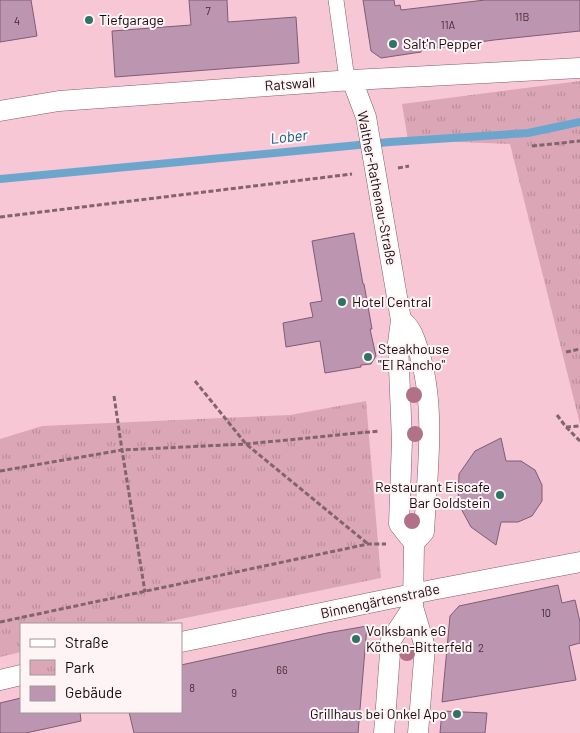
<svg xmlns="http://www.w3.org/2000/svg" width="580" height="733" font-family="Barlow,sans-serif">
	<defs>
		<pattern id="park-tufts" width="24" height="20" patternUnits="userSpaceOnUse" patternTransform="scale(1.25)"><rect width="24" height="20" fill="#dba7b7"/><path d="M3 7l-1-3M5 7V3M7 7l1-3M15 17l-1-3M17 17v-4M19 17l1-3" fill="none" stroke="#bb8e9c"/></pattern>
	</defs>
	<rect width="100%" height="100%" fill="#f7c7d5"/>
	<path fill="url(#park-tufts)" d="M580,81V424L510,144L408,140L402,104Z
		M366,401L381,578L156,624H21V652L0,657V439L42,426L290,415Z"/>
	<g fill="none" stroke-linecap="round" stroke-linejoin="round">
		<path stroke="#6da6cd" stroke-width="8" d="M0,179L390,142L528,133L580,122"/>
	</g>
	<path fill="#bc96b0" stroke="#7f5c74" d="M0,0H31L37,36L0,42Z
		M189,0H227L228,22L296,17L299,63L115,77L112,31L191,25Z
		M363,0H394L395,6L400,5L401,10L485,0H580V31L494,40L421,50V52L381,58L371,51Z
		M354,233L363,284H364L372,329H370L376,356L371,364L361,365V367L325,373L320,341L286,347L283,323L313,317L310,303L322,301L312,241Z
		M501,438L506,461H521L535,470L542,485V501L532,516L518,522H501L496,545L471,527L458,503L459,474L475,451Z
		M558,585L562,603L575,600L580,622V643L569,646L576,680L442,702L450,616L459,606Z
		M367,626L358,733H134L129,712H181V665L327,633Z
		M21,698V712H80L81,721L26,733H0V703Z
		M442,711L487,713L485,733H440Z"/>
	<g fill="none" stroke-linecap="round" stroke-linejoin="round">
		<defs>
			<path id="pedestrian" d="M336,0L346,72L352,80"/>
			<path id="minor" d="M352,80L366,117L401,320L398,343L402,441L399,524L414,543L413,607L425,647L418,733
				M0,111L59,101L352,80L580,68
				M401,320C411,327 414,337 418,349C437,406 427,473 424,532L414,543
				M181,642L432,590L580,562
				M0,680L21,675
				M384,733L391,640L413,607"/>
		</defs>
		<use href="#pedestrian" stroke="#845b68" stroke-width="16"/>
		<use href="#minor" stroke="#845b68" stroke-width="21"/>
		<path stroke="#83646e" stroke-width="3" stroke-dasharray="5 2.5" stroke-linecap="butt" d="M532,146L580,141
			M398,168L409,166
			M0,217L352,174
			M566,352L580,349
			M195,381L246,444L368,544
			M114,396L122,450L145,592
			M557,415L566,427L580,441
			M566,427L580,426
			M0,471L122,450L246,444L379,431
			M0,622L368,544H386"/>
		<use href="#pedestrian" stroke="#fff" stroke-width="15"/>
		<use href="#minor" stroke="#fff" stroke-width="20"/>
	</g>
	<g fill="#b17188">
		<circle cx="414" cy="395" r="8"/>
		<circle cx="415" cy="434" r="8"/>
		<circle cx="412" cy="521" r="8"/>
		<circle cx="407" cy="653" r="8"/>
	</g>
	<g fill="#2f7366" stroke="#fef4f6" stroke-width="2">
		<circle cx="89" cy="20" r="5"/>
		<circle cx="393" cy="44" r="5"/>
		<circle cx="342" cy="302" r="5"/>
		<circle cx="368" cy="357" r="5"/>
		<circle cx="500" cy="495" r="5"/>
		<circle cx="356" cy="639" r="5"/>
		<circle cx="457" cy="714" r="5"/>
	</g>
	<g text-anchor="middle" stroke-width="4" stroke-linejoin="round" paint-order="stroke">
		<g font-size="11" fill="#412c36">
			<text x="208" y="15">7</text>
			<text x="522" y="21">11B</text>
			<text x="17" y="25">4</text>
			<text x="448" y="29">11A</text>
			<text x="546" y="617">10</text>
			<text x="481" y="652">2</text>
			<text x="282" y="674">66</text>
			<text x="192" y="692">8</text>
			<text x="234" y="697">9</text>
		</g>
		<g font-size="14" fill="#18090e" stroke="#fef4f6" text-anchor="start">
			<text x="99" y="25">Tiefgarage</text>
			<text x="403" y="49">Salt'n Pepper</text>
			<text x="352" y="307">Hotel Central</text>
			<text x="378" y="354">Steakhouse<tspan x="378" dy="16">"El Rancho"</tspan></text>
			<text x="490" y="492" text-anchor="end">Restaurant Eiscafe<tspan x="490" dy="16">Bar Goldstein</tspan></text>
			<text x="366" y="636">Volksbank eG<tspan x="366" dy="16">Köthen-Bitterfeld</tspan></text>
			<text x="447" y="719" text-anchor="end">Grillhaus bei Onkel Apo</text>
		</g>
		<g font-size="14" fill="#18090e" stroke="#fef4f6">
			<text transform="translate(290 84) rotate(-4)" y="5">Ratswall</text>
			<text transform="translate(377 188) rotate(79)" y="5">Walther-Rathenau-Straße</text>
			<text transform="translate(380 601) rotate(-12)" y="5">Binnengärtenstraße</text>
		</g>
		<g font-size="15" font-style="italic" fill="#175b81" stroke="#fef4f6">
			<text transform="translate(289 137) rotate(-6)" y="5">Lober</text>
		</g>
	</g>
	<rect x="20" y="623" width="162" height="90" fill="#fef4f6" stroke="#a29699"/>
	<rect x="30" y="639" width="25" height="8" fill="#ffffff" stroke="#a29699"/>
	<text x="65" y="648" font-size="15" fill="#18090e">Straße</text>
	<rect x="30" y="660" width="25" height="15" fill="url(#park-tufts)" stroke="#a29699"/>
	<text x="65" y="673" font-size="15" fill="#18090e">Park</text>
	<rect x="30" y="686" width="25" height="15" fill="#bc96b0" stroke="#a29699"/>
	<text x="65" y="698" font-size="15" fill="#18090e">Gebäude</text>
</svg>
